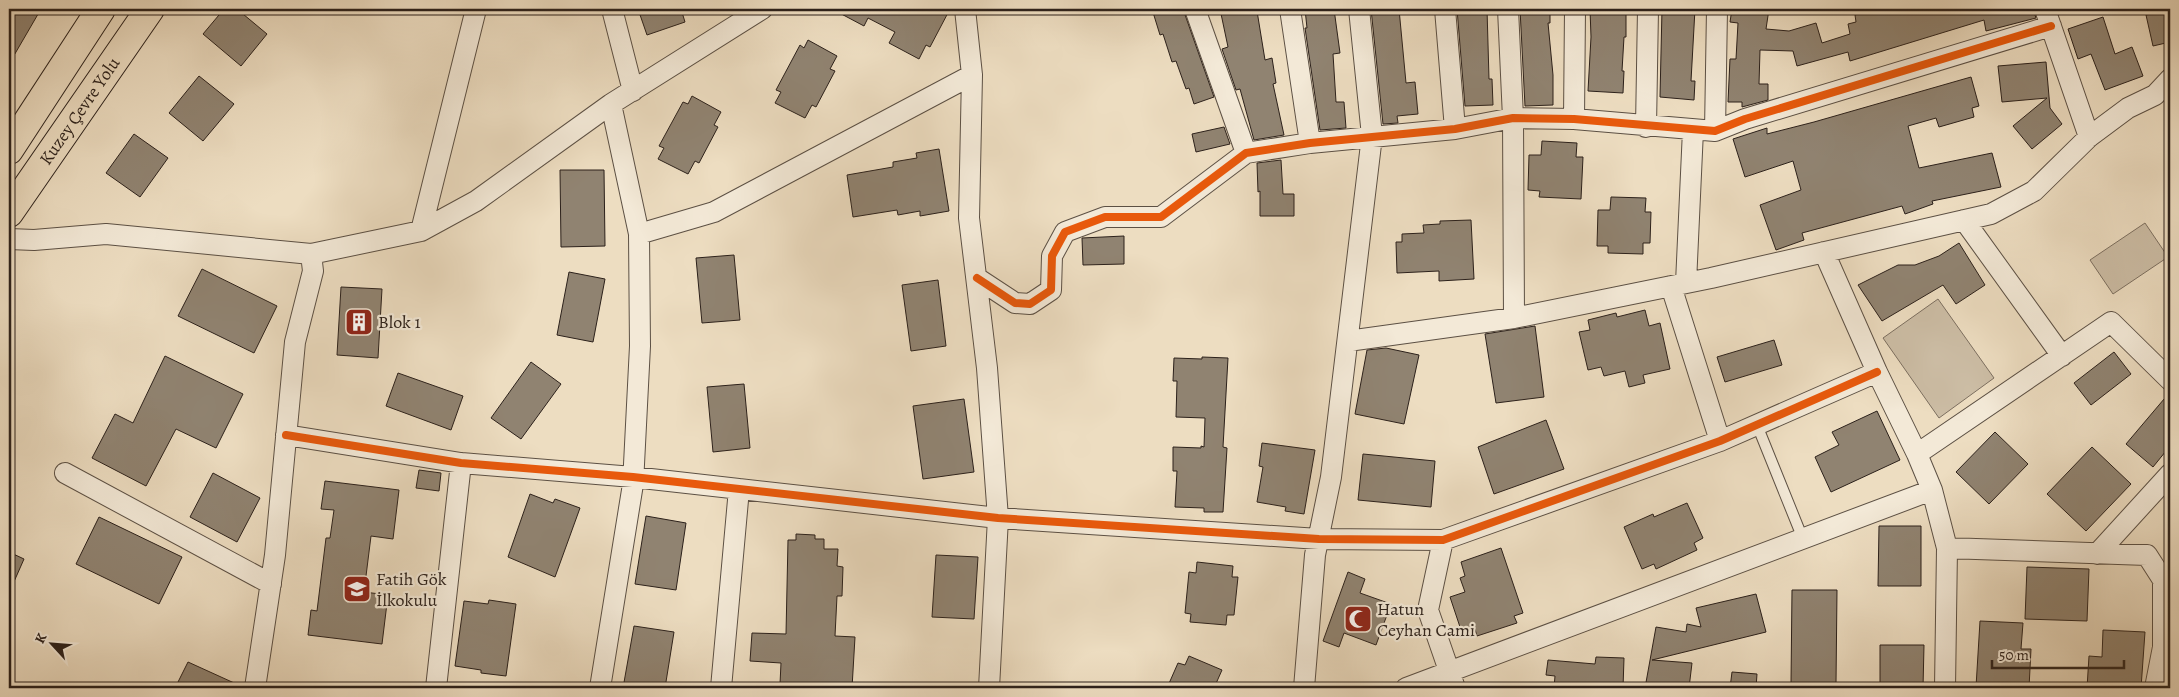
<svg xmlns="http://www.w3.org/2000/svg" width="2179" height="697" font-family="Alegreya,serif">
	<rect width="100%" height="100%" fill="#edddc1"/>
	<filter id="stains"><feTurbulence type="fractalNoise" baseFrequency=".004" numOctaves="4"/><feColorMatrix values="0 0 0 0 .2 0 0 0 0 .09 0 0 0 0 .02 0 0 0 .5 -.17"/></filter>
	<radialGradient id="worn" r=".72"><stop offset=".6" stop-color="#630" stop-opacity="0"/><stop offset="1" stop-color="#630" stop-opacity=".3"/></radialGradient>
	<path fill="#ccbda5" stroke="#7c6f60" d="M2145,223L2168,257L2113,294L2090,260Z
		M1938,299L1994,378L1939,418L1883,338Z"/>
	<path fill="#908371" stroke="#2c211b" d="M9,9H41L9,64Z
		M224,9H237L267,34L241,66L203,34Z
		M638,9H681L685,22L647,35Z
		M832,9H950L930,47L926,45L919,59L889,43L895,32L868,18L864,26Z
		M1152,9H1183L1214,97L1194,104L1189,88L1186,89L1176,61L1172,62L1163,34L1160,35Z
		M1220,9H1251L1252,12L1257,11L1265,60L1272,58L1276,83L1273,84L1284,135L1254,140L1240,89L1236,90L1222,49L1228,47Z
		M1305,9H1334L1340,53L1333,54L1336,102H1344L1346,128L1320,130L1305,28H1307Z
		M1371,9H1399L1406,83L1415,82L1418,114L1397,116L1398,123L1383,124Z
		M1457,9H1487L1489,79H1492L1493,105L1465,106Z
		M1520,9H1550V23H1548L1553,75V105L1525,106Z
		M1590,9H1626V37H1624L1622,71H1624L1623,93L1588,91L1591,37Z
		M1662,9H1695L1691,81H1695L1694,100L1660,97Z
		M1732,9H1769L1766,29L1789,31L1816,23L1822,43L1850,34L1848,24L1856,22L1855,15L1876,9H2033L2036,18L1986,31L1984,20L1850,61L1848,52L1797,66L1793,51L1760,50L1759,84H1768V100L1742,107V102H1728L1730,59H1736L1738,23L1730,22Z
		M2167,10L2170,27V42L2153,46L2146,15Z
		M2103,17L2115,54L2132,47L2143,76L2105,90L2091,54L2078,59L2068,29Z
		M808,40L837,56L830,69L835,71L816,107L812,105L805,118L775,103L781,92L776,90L800,45L804,48Z
		M2046,62L2050,108L2062,124L2032,149L2013,126L2047,98L2002,102L1998,66Z
		M199,76L234,104L203,141L169,113Z
		M1971,77L1979,106L1972,108L1974,117L1939,127L1936,118L1908,126L1919,168L1992,153L2001,187L1932,201L1933,204L1905,214L1902,206L1802,233L1804,240L1776,250L1760,205L1801,190L1793,161L1745,177L1733,139L1767,128V134L1814,122Z
		M692,96L721,112L714,125L718,127L699,163L695,161L688,174L658,159L664,148L659,146L683,102L688,104Z
		M1224,127L1230,144L1196,152L1192,134Z
		M134,134L168,158L140,197L106,173Z
		M1542,141L1577,143L1576,157H1583L1581,199L1539,197L1540,191L1528,190L1529,155H1541Z
		M939,149L949,211L920,216V211L898,215L897,210L853,217L847,175L893,167V162L917,158L916,153Z
		M1281,160L1283,194H1294V216H1260V191L1258,192L1257,163Z
		M560,170H604L605,246L561,247Z
		M1611,197L1646,198L1645,212H1651L1650,243H1643V254L1608,253V246H1597L1598,210H1610Z
		M1471,220L1474,279L1439,281V271L1397,273L1396,242H1402V234L1424,233L1423,225L1440,224V221Z
		M1124,236V264L1083,265L1082,238Z
		M1959,243L1985,285L1956,304L1943,285L1882,321L1858,285L1898,265H1915L1939,256Z
		M734,255L740,320L702,323L696,258Z
		M202,269L277,306L254,353L178,316Z
		M569,272L605,279L593,342L557,335Z
		M938,280L946,346L911,351L902,285Z
		M341,287L382,289L378,358L337,355Z
		M1645,310L1649,326L1660,323L1670,369L1643,375L1645,383L1629,387L1625,371L1604,376L1601,367L1588,370L1579,332L1590,330L1588,320L1616,313L1617,317Z
		M1535,326L1544,397L1496,403L1485,334Z
		M1774,340L1782,365L1725,382L1717,357Z
		M1386,348L1419,355L1404,424L1355,414L1367,350Z
		M2114,352L2131,374L2091,405L2074,383Z
		M165,356L243,394L216,448L176,429L146,486L92,458L115,414L133,423Z
		M1202,357L1228,358L1223,447L1227,448L1223,512H1204V508L1175,507L1177,471H1173V447L1201,448V446L1204,447L1205,418L1176,417L1177,381H1173L1174,358L1202,359Z
		M531,362L561,384L521,439L491,418Z
		M398,373L463,396L451,430L386,406Z
		M744,384L750,448L713,452L707,387Z
		M2170,392V446L2153,467L2126,444Z
		M964,399L974,472L923,479L913,406Z
		M1877,411L1900,460L1831,492L1815,457L1839,445L1832,432Z
		M1546,420L1564,469L1494,494L1478,447Z
		M1995,432L2028,464L1989,504L1956,472Z
		M1262,443L1315,450L1304,514L1285,511L1286,507L1257,502L1263,467L1259,466Z
		M2092,447L2131,484L2086,531L2047,494Z
		M1363,454L1435,461L1431,507L1358,500Z
		M419,470L441,473L439,491L416,488Z
		M213,473L260,498L237,542L190,517Z
		M325,481L399,490L393,539L371,536L364,592L388,595L382,644L308,635L311,610L317,611L326,538H330L334,510L321,509Z
		M530,494L553,503L555,499L580,508L555,577L508,557Z
		M1687,503L1703,538L1694,543L1697,550L1656,569L1654,564L1642,569L1624,527L1653,514L1654,517Z
		M646,516L686,523L676,590L635,584Z
		M99,517L182,557L159,604L76,564Z
		M1879,526H1921V586H1878Z
		M796,534L815,535V539H824V549H838L837,566L843,567L842,596H837L835,636L855,637L852,688L812,686V688H793V685L780,684L781,663L750,661L752,633L786,634L788,540H796Z
		M1501,548L1523,613L1514,616L1517,623L1477,636L1474,626L1461,630L1450,597L1465,592L1460,578L1465,576L1461,562Z
		M9,552L24,559L9,593Z
		M936,555L978,557L974,619L932,617Z
		M1197,562L1233,566L1232,577H1238L1234,615H1227L1226,625L1190,622L1191,614L1185,613L1189,572L1196,573Z
		M2027,567L2089,569L2087,621L2025,619Z
		M1348,572L1365,579L1360,593L1391,604L1376,645L1344,633L1339,647L1323,641Z
		M1792,590H1837L1836,683H1791Z
		M1756,594L1766,632L1652,660L1692,663L1689,688H1645L1656,627L1686,632L1687,624L1701,627L1696,608Z
		M489,600L516,604L506,676L481,673V670L455,666L464,601L488,604Z
		M1980,621L2023,623L2021,649H2031L2029,688L1976,687Z
		M634,626L674,632L665,688H623Z
		M2103,630L2145,632L2141,688H2087L2089,656L2102,657Z
		M1880,645H1924L1923,688H1880Z
		M1189,656L1222,670L1214,688H1167L1178,663L1185,665Z
		M1596,657L1624,658L1623,688H1554L1555,676L1546,675L1548,660L1595,664Z
		M188,662L243,687V688H175Z
		M1732,672L1757,674L1756,688H1730Z"/>
	<g fill="none" stroke-linecap="round" stroke-linejoin="round">
		<defs>
			<path id="lane" d="M1757,425L1803,539"/>
			<path id="street" d="M612,9L633,91
				M965,9L972,75L969,218L987,368L998,518L989,688
				M1195,9L1246,153
				M1290,9L1310,143
				M1445,9L1455,129
				M1508,9L1513,118L1514,318
				M2045,9L2089,137
				M1574,119L1575,9
				M1646,127L1648,9
				M1715,131L1717,9
				M1964,220L2062,356
				M421,231L476,9
				M639,234L714,212L972,75
				M9,239L34,240L106,234L311,254L421,231L476,201L611,104L762,9
				M1824,252L1877,372L1917,454L1932,490L1947,548L1945,688
				M977,278L1015,303L1030,304L1051,290L1052,256L1065,232L1105,217H1161L1246,153L1310,143L1455,129L1513,118L1574,119L1715,131L1745,119L2051,26
				M1686,283L1693,130
				M1671,286L1720,441
				M1348,341L1514,318L1711,278L1991,214L2034,191L2089,137L2128,108L2155,95L2170,79
				M286,435L461,463L633,477L998,518L1319,539L1443,540L1720,441L1877,372
				M1917,454L2111,322L2170,380
				M65,473L271,584
				M1443,540L1428,610L1455,688
				M1947,548L2147,555L2163,580V647L2155,688
				M2097,554L2170,474
				M255,688L275,555L295,342L313,271L311,254
				M436,688L461,463
				M600,688L633,484L640,346L639,234L611,104
				M721,688L739,489
				M1304,688L1315,555L1331,477L1372,136L1359,9
				M1406,688L1932,490"/>
			<g id="primary">
				<path d="M9,150L101,9"/>
				<path id="s1" d="M9,213L150,9"/>
			</g>
		</defs>
		<use href="#lane" stroke="#5c5044" stroke-width="12"/>
		<use href="#street" stroke="#5c5044" stroke-width="22"/>
		<use href="#primary" stroke="#2c211b" stroke-width="30"/>
		<use href="#lane" stroke="#f3e9d7" stroke-width="10"/>
		<use href="#street" stroke="#f3e9d7" stroke-width="20"/>
		<use href="#primary" stroke="#edddc1" stroke-width="28"/>
		<defs>
			<path id="cycleway" d="M977,278L1015,303L1030,304L1051,290L1052,256L1065,232L1105,217H1161L1246,153L1310,143L1455,129L1513,118L1574,119L1715,131L1745,119L2051,26
				M286,435L461,463L633,477L998,518L1319,539L1443,540L1720,441L1877,372"/>
		</defs>
		<use href="#cycleway" stroke="#f3e9d7" stroke-width="11"/>
		<use href="#cycleway" stroke="#e8590c" stroke-width="8"/>
	</g>
	<defs>
		<symbol id="building-square" viewBox="-11 -11 22 22"><rect x="-9" y="-9" width="18" height="18" rx="4" fill="#8f2418" stroke="#f3e9d7"/><path d="M-4-6H4V6H1V3H-1V6H-4ZM-2.5-4.3h1.7v1.8h-1.7ZM.8-4.3h1.7v1.8H.8ZM-2.5-1h1.7V.8h-1.7ZM.8-1h1.7V.8H.8Z" fill="#fff"/></symbol>
		<symbol id="school-square" viewBox="-11 -11 22 22"><rect x="-9" y="-9" width="18" height="18" rx="4" fill="#8f2418" stroke="#f3e9d7"/><path d="M0-5L7-2L0 1L-7-2ZM-4 1L0 2.5L4 1V4Q0 6-4 4Z" fill="#fff"/></symbol>
		<symbol id="mosque-square" viewBox="-11 -11 22 22"><rect x="-9" y="-9" width="18" height="18" rx="4" fill="#8f2418" stroke="#f3e9d7"/><path d="M3.5-4.9A6 6 0 1 0 3.5 4.9A5 5 0 1 1 3.5-4.9Z" fill="#fff"/></symbol>
	</defs>
	<g fill-rule="evenodd">
		<use href="#building-square" x="343" y="306" width="32" height="32"/>
		<use href="#school-square" x="341" y="573" width="32" height="32"/>
		<use href="#mosque-square" x="1342" y="603" width="32" height="32"/>
	</g>
	<g text-anchor="middle" stroke-width="4.5" stroke-linejoin="round" paint-order="stroke">
		<g font-size="18" fill="#2c211b" stroke="#f3e9d7">
			<text dy="6" stroke="none"><textPath href="#s1" startOffset="124">Kuzey Çevre Yolu</textPath></text>
		</g>
		<g font-size="18" fill="#2c211b" stroke="#f3e9d7" text-anchor="start">
			<text x="378" y="328">Blok 1</text>
			<text x="376" y="585">Fatih Gök<tspan x="376" dy="21">İlkokulu</tspan></text>
			<text x="1377" y="615">Hatun<tspan x="1377" dy="21">Ceyhan Cami</tspan></text>
		</g>
	</g>
	<rect width="2179" height="697" fill="none" stroke="#edddc1" stroke-width="30"/>
	<rect x="10" y="10" width="2159" height="677" fill="none" stroke="#2c211b" stroke-width="2.5"/>
	<rect x="15" y="15" width="2149" height="667" fill="none" stroke="#2c211b"/>
	<g transform="translate(52 644) rotate(296)" stroke="#f3e9d7" stroke-width="4" paint-order="stroke">
	<path d="M0-4L9 19L0 12L-9 19Z" fill="#2c211b"/>
	<text y="-8" font-size="14" font-weight="bold" text-anchor="middle" fill="#2c211b">K</text>
	</g>
	<path d="M1992 660v8h132v-8" fill="none" stroke="#2c211b" stroke-width="2.5"/>
	<text x="1999" y="660" font-size="15" fill="#2c211b" stroke="#f3e9d7" stroke-width="4" paint-order="stroke">50 m</text>
	<rect width="100%" height="100%" filter="url(#stains)"/>
	<rect width="100%" height="100%" fill="url(#worn)"/>
</svg>
